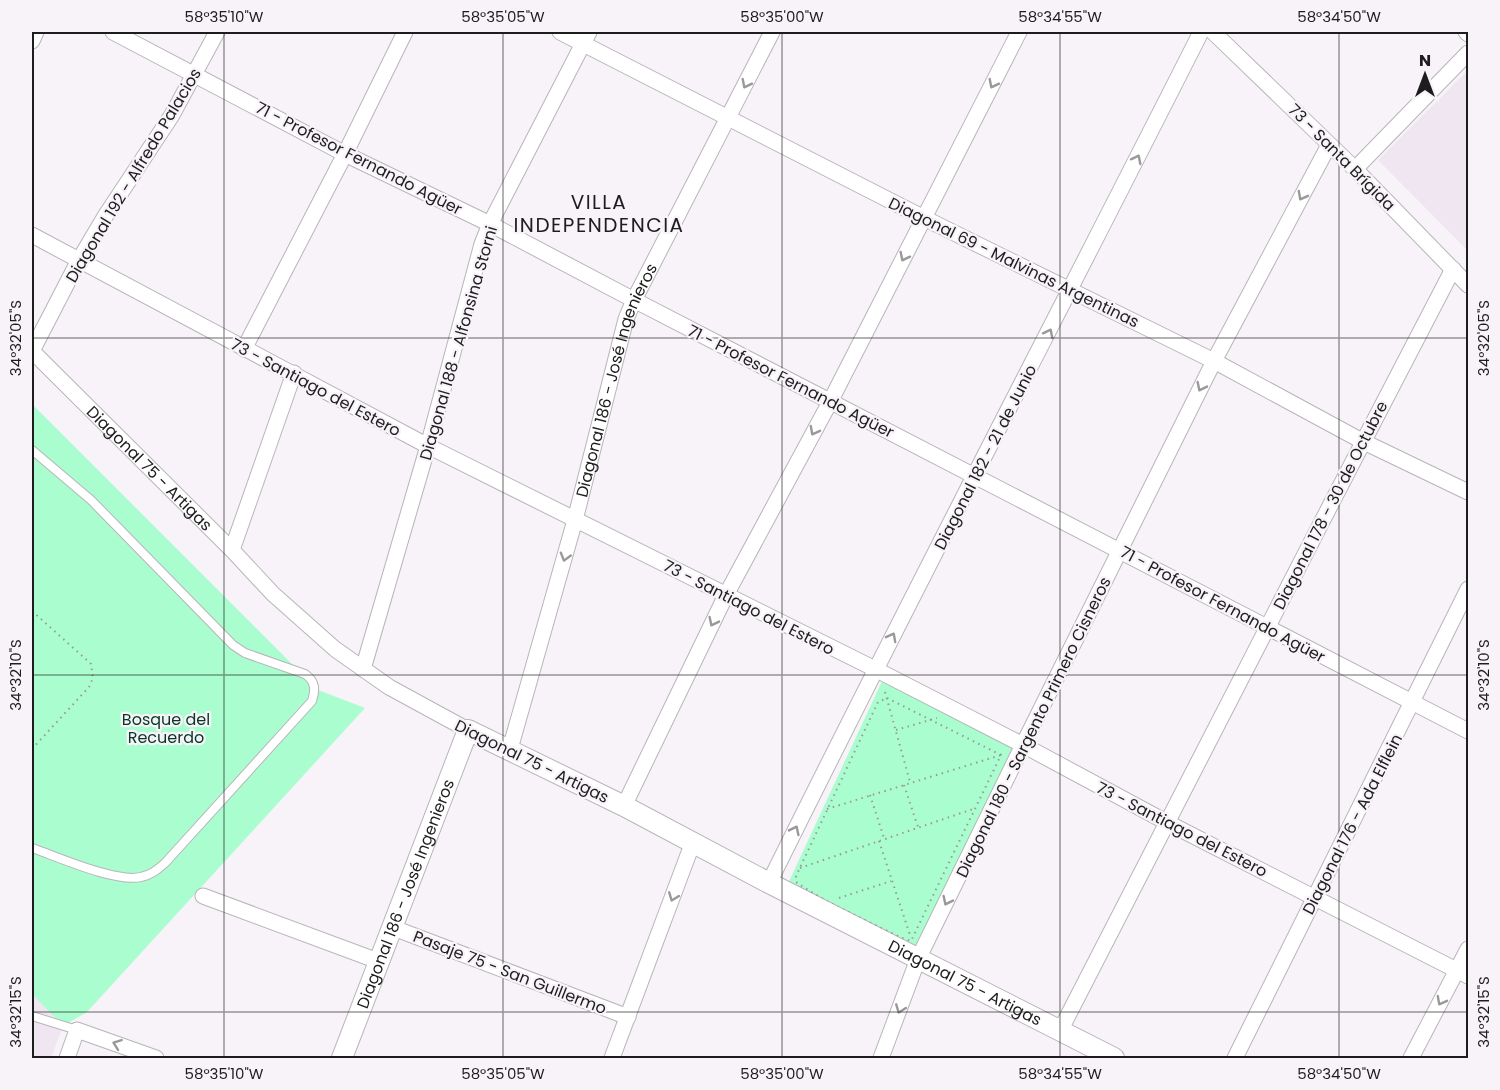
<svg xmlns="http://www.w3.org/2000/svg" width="1500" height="1090" font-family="Poppins,sans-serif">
	<rect width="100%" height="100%" fill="#f7f3f8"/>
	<path fill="#efe6f1" d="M1468,70V251L1378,160Z
		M32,994L63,1026L51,1058H32Z"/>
	<path fill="#aafdcf" d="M32,404L318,690L365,708L87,1012L63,1026L32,994Z
		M883,679L1016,747L915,952L786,888Z"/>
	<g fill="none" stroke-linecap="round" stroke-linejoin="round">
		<defs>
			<path id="service" d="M32,450L91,500L233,645L245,653L305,674C315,681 316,689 312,701L165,863C157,870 151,875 141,877C116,883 58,857 32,848
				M32,1016L77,1030"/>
			<g id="minor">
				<path d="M113,32L345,154L490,224L634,300L1468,731"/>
				<path d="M560,32L924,218L1214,361L1362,441L1468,492"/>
				<path d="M1213,32L1355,169L1468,285"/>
				<path d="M1466,32L1468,34"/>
				<path d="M32,41L36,32"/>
				<path d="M1355,169L1468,53"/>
				<path d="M32,235L428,446L875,669L1023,745L1168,823L1468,976"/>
				<path d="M244,349L345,154L405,32"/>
				<path id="s1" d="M32,351L232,550L273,594L335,649L389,687L468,730"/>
				<path d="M32,351L78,262L104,218L172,115L217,32"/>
				<path d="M232,550L294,373"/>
				<path d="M363,669L428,446L482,244L490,224L589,32"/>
				<path id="s2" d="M510,749L575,520L626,319L634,300L772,32"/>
				<path d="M624,806L726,595L830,402L1019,32"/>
				<path d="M769,883C910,597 1058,315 1201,32"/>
				<path d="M203,896L378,961"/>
				<path d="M391,927L628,1017"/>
				<path d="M1060,1031C1192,777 1320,522 1453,269"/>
				<path d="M67,1058L77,1030L156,1058"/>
				<path d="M612,1058L693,842"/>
				<path d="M881,1058L918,959L1023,745L1214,361L1329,145"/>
				<path d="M1235,1058L1468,589"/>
				<path d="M1411,1058L1468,949"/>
			</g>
			<g id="tertiary">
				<path id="s3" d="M342,1058L468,730L624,806L769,883L1114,1058"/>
			</g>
		</defs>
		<use href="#service" stroke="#b8b5b9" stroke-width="10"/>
		<use href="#minor" stroke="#b8b5b9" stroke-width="17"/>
		<use href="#tertiary" stroke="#b8b5b9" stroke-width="22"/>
		<path stroke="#9a989b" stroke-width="2" stroke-dasharray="1.5 4.5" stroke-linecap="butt" d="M32,611L91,664L93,678L89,687L32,749
			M885,692L910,782
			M887,698L1001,755L911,941L902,938L828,902L797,883L796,876L878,702Z
			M896,730L937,718
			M904,785L918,827
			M870,795L884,838
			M827,809L1001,755
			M879,841L910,935
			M800,868L976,808
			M839,898L891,881"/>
		<use href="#service" stroke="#fff" stroke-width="8"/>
		<use href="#minor" stroke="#fff" stroke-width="15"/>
		<use href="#tertiary" stroke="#fff" stroke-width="20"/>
	</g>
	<defs><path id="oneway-chevron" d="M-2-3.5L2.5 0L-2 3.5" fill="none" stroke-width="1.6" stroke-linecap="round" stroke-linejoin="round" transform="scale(1.5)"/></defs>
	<g stroke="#9a999a">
		<use href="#oneway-chevron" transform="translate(746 84) rotate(117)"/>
		<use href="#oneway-chevron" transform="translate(993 84) rotate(117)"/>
		<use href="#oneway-chevron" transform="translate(1137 159) rotate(-63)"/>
		<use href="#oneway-chevron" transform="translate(1302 196) rotate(118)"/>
		<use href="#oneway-chevron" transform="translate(904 257) rotate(117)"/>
		<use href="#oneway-chevron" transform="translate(1049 333) rotate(-63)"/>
		<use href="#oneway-chevron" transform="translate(1201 387) rotate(116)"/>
		<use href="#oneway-chevron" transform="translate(814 431) rotate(118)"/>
		<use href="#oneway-chevron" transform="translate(565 557) rotate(106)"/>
		<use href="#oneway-chevron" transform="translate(713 622) rotate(116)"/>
		<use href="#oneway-chevron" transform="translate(892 637) rotate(-62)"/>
		<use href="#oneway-chevron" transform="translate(795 830) rotate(-64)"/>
		<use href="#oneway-chevron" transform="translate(673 897) rotate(111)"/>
		<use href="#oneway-chevron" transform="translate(947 901) rotate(116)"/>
		<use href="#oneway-chevron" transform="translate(1441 1001) rotate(118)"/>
		<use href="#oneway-chevron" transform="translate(900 1009) rotate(111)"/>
		<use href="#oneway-chevron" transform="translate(117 1044) rotate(-160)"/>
	</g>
	<path fill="none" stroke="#1e1d1e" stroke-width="1.5" stroke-opacity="0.45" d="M224,32V1058M503,32V1058M782,32V1058M1060,32V1058M1339,32V1058M32,338H1468M32,675H1468M32,1012H1468"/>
	<g text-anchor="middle" stroke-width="4.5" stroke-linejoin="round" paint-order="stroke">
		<g font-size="16" fill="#1e1d1e" stroke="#f7f3f8">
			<text transform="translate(1342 157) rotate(45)" y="6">73 - Santa Brígida</text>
			<text transform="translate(359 158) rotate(27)" y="6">71 - Profesor Fernando Agüer</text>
			<text transform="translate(133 175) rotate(-59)" y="6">Diagonal 192 - Alfredo Palacios</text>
			<text transform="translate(1014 262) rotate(26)" y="6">Diagonal 69 - Malvinas Argentinas</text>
			<text transform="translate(458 343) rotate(-74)" y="6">Diagonal 188 - Alfonsina Storni</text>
			<text dy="6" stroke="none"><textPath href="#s2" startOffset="384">Diagonal 186 - José Ingenieros</textPath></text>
			<text transform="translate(791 381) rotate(27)" y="6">71 - Profesor Fernando Agüer</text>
			<text transform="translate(316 387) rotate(28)" y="6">73 - Santiago del Estero</text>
			<text transform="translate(985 457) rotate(-63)" y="6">Diagonal 182 - 21 de Junio</text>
			<text dy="6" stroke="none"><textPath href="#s1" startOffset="166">Diagonal 75 - Artigas</textPath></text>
			<text transform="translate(1330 505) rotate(-63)" y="6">Diagonal 178 - 30 de Octubre</text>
			<text transform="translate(1223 604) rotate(28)" y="6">71 - Profesor Fernando Agüer</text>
			<text transform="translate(749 607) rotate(27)" y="6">73 - Santiago del Estero</text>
			<text transform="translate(1033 727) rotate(-64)" y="6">Diagonal 180 - Sargento Primero Cisneros</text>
			<text transform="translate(532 761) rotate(26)" y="6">Diagonal 75 - Artigas</text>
			<text transform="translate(1352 824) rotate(-63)" y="6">Diagonal 176 - Ada Elflein</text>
			<text transform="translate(1182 829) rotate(27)" y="6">73 - Santiago del Estero</text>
			<text dy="6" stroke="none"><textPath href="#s3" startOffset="176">Diagonal 186 - José Ingenieros</textPath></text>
			<text transform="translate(510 972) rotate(21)" y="6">Pasaje 75 - San Guillermo</text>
			<text dy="6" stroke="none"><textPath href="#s3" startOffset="909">Diagonal 75 - Artigas</textPath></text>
		</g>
		<g font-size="16" fill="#083823" stroke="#f7f3f8">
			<text x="166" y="725">Bosque del<tspan x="166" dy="18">Recuerdo</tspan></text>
		</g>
		<g font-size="20" letter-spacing="1.5" fill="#1e1d1e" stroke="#f7f3f8">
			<text x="599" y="209">VILLA<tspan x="599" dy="23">INDEPENDENCIA</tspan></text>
		</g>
	</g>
	<rect width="1500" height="1090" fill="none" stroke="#f7f3f8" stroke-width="66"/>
	<g transform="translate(1425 75)" stroke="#f7f3f8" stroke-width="4.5" paint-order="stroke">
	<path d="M0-4.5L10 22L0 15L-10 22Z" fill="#1e1d1e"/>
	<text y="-9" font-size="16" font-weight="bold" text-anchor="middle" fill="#1e1d1e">N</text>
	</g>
	<rect x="33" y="33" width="1434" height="1024" fill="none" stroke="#1e1d1e" stroke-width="2"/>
	<g font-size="15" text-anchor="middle" fill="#1e1d1e">
		<text x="224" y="22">58°35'10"W</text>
		<text x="503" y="22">58°35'05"W</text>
		<text x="782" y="22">58°35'00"W</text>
		<text x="1060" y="22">58°34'55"W</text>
		<text x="1339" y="22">58°34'50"W</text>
		<text transform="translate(16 338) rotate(-90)" y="5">34°32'05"S</text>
		<text transform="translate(1484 338) rotate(-90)" y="5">34°32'05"S</text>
		<text transform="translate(16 675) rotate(-90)" y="5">34°32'10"S</text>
		<text transform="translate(1484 675) rotate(-90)" y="5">34°32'10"S</text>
		<text transform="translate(16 1012) rotate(-90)" y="5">34°32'15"S</text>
		<text transform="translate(1484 1012) rotate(-90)" y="5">34°32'15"S</text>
		<text x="224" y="1079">58°35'10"W</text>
		<text x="503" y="1079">58°35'05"W</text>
		<text x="782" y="1079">58°35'00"W</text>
		<text x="1060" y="1079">58°34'55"W</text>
		<text x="1339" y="1079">58°34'50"W</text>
	</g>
</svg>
